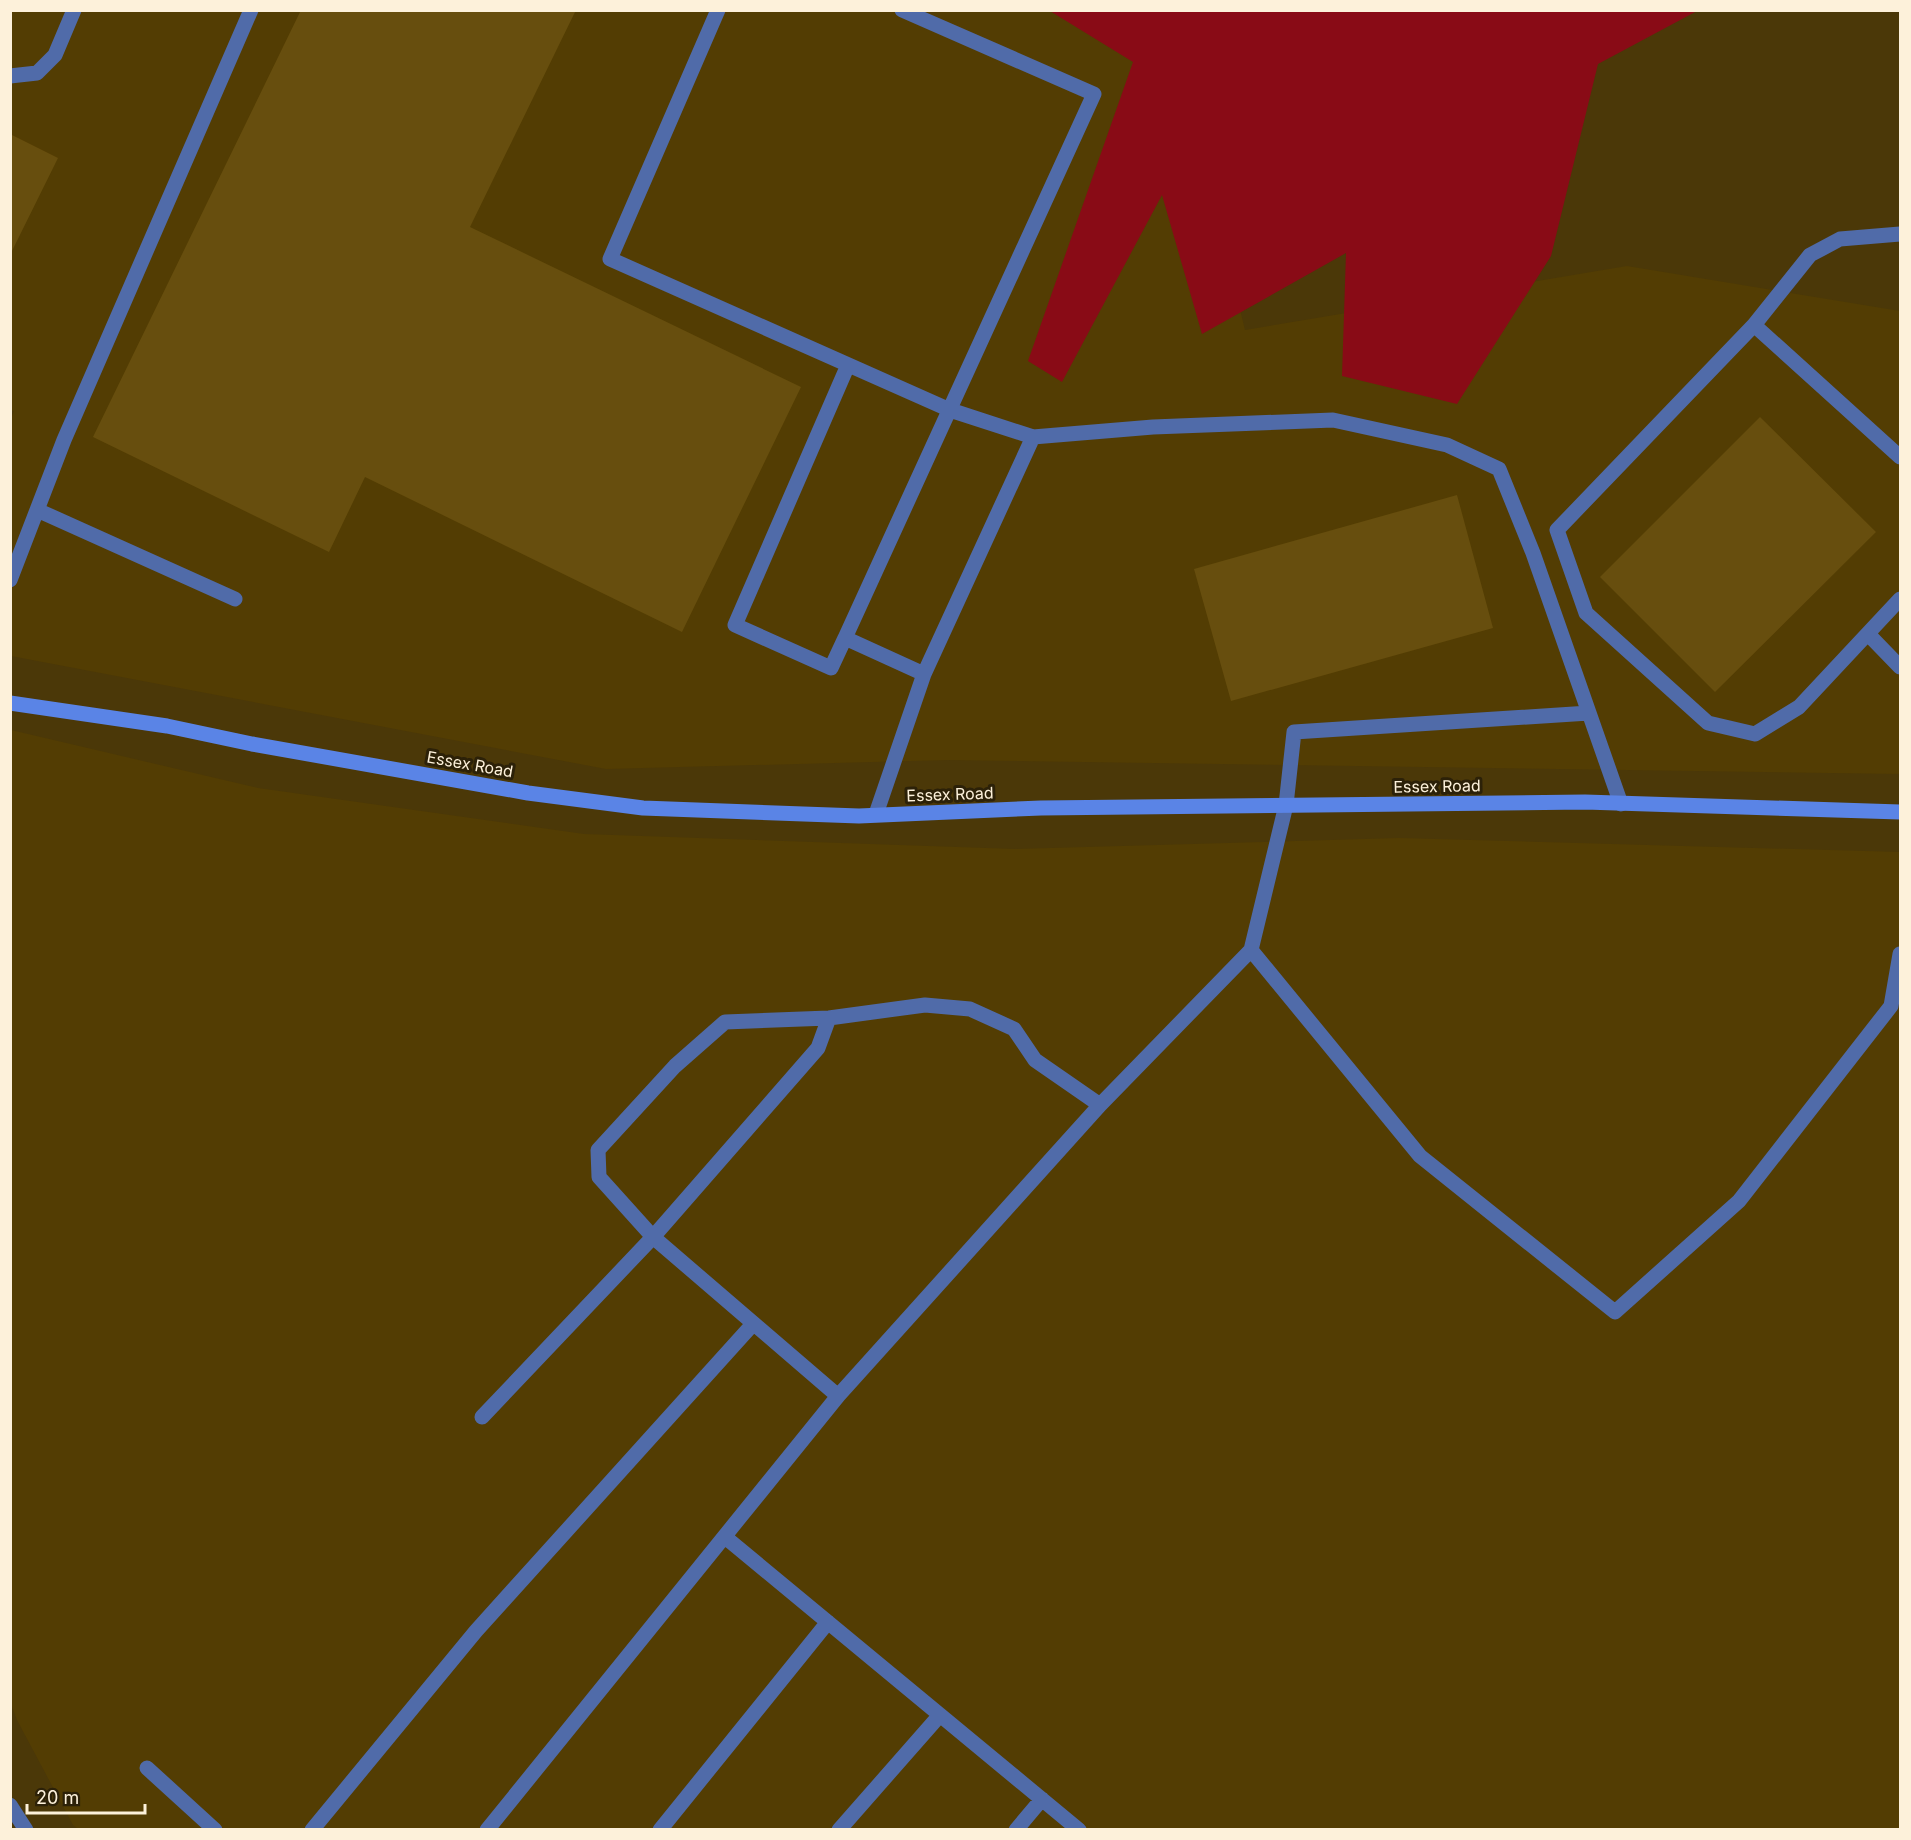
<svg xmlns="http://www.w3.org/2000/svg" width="1911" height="1840" font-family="Inter,sans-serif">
	<rect width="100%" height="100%" fill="#4b3808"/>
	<path fill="#533d03" d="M11,11H1119L1174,38L1245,330L1627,266L1900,311V774L948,760L606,769L11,656L10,421L14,411L10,410Z
		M11,730L258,788L584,834L1015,849L1399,838L1900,852V1829H78L73,1825L17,1720L11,1704Z"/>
	<path fill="#890b16" d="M1050,11H1697L1598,64L1551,256L1457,404L1342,376L1346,253L1202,334L1162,195L1062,382L1028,361L1133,62Z"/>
	<path fill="#674e0e" d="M301,10H576L470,227L801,387L682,632L365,477L329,552L93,437Z
		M10,134L58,158L10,255Z
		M1760,417L1876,532L1715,692L1600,577Z
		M1457,495L1493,628L1231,701L1194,569Z"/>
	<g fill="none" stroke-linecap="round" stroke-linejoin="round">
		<path stroke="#506ba9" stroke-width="15" d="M718,10L610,259L950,410L1033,437
			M10,76L37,73L55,55L74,10
			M1900,234L1840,239L1810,255L1754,325L1557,530L1586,613L1708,723L1755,734L1799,707L1900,599
			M1754,325L1900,457
			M37,510L235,599
			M10,580L64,440L251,10
			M1868,634L1900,667
			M845,638L831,668L735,625L848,365
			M924,674L1033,437L1153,427L1333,420L1447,445L1499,469L1533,553L1621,804
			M876,814L924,674L845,638L1094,94L902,10
			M1251,950L1420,1156L1615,1312L1739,1201L1891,1006L1900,954
			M838,1396L653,1237L599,1177L598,1150L675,1066L725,1022L829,1018L925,1005L970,1009L1014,1029L1035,1060L1100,1105
			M482,1417L653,1237L818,1048L829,1018
			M725,1537L1079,1830
			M147,1768L215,1830
			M312,1830L476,1631L753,1324
			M487,1830L838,1396L1100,1105L1251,950L1286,805L1294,732L1589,713
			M660,1830L828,1622
			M839,1830L940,1715
			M1016,1830L1042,1799"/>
		<path stroke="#506ba9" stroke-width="15" d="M10,1805L26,1830"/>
		<path stroke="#5a84e6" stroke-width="15" d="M10,703L167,726L252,744L528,793L643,808L859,816L1041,808L1585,802L1900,812"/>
	</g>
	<g text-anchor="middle" stroke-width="6" stroke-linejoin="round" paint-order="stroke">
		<g font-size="16" fill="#fdf1da" stroke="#2c2108">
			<text transform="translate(470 764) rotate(10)" y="6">Essex Road</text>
			<text transform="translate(1437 786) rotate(-1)" y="6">Essex Road</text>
			<text transform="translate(950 794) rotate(-2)" y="6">Essex Road</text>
		</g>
	</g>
	<rect width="1911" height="1840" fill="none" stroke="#fdf1da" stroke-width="24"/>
	<path d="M27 1804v9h118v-9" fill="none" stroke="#fdf1da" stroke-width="3"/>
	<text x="36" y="1804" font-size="18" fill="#fdf1da" stroke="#2c2108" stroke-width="4.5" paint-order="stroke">20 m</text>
</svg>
